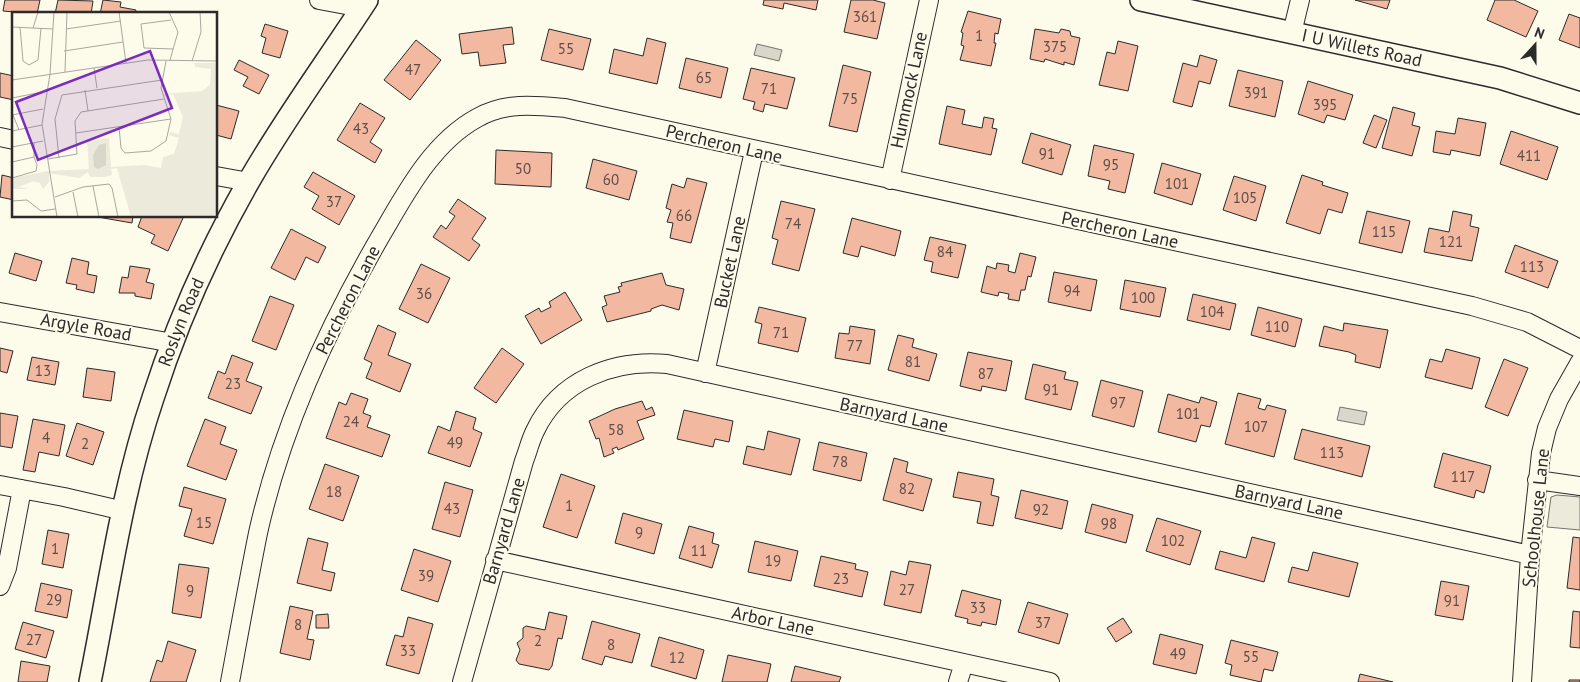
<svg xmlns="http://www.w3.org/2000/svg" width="1580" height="682" font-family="'PT Sans',sans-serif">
	<rect width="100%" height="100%" fill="#fdfbea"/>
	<path fill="#ecebdb" stroke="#74746e" d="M1557,495L1580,497V530L1547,527L1551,497Z"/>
	<path fill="#d8d7c9" stroke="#74746e" d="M757,44L782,50L779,61L754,55Z
		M1340,407L1367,412L1364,425L1337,420Z"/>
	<path fill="#f2b8a0" stroke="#2b2b2b" d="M5,0H40L37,14L3,11Z
		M58,0L93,1L91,14H55Z
		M103,0L121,2L120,7L136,10L135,14H100Z
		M764,0H818L816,10L784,3L783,9L763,5Z
		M851,0H873L885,3L877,39L844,32Z
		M1355,0H1390L1387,9Z
		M1495,0H1514L1538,11L1526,37L1487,20Z
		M968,11L1001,19L998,34L995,33L994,43H996L991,66L960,60L964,46L961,45L963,33L961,32Z
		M1569,14L1580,18V48L1559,40Z
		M265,24L288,31L280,58L262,53L266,38L261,36Z
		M512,27L514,44L503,45L506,63L480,66L478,52L462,54L459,34Z
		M549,29L591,39L583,70L541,60Z
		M1035,29L1059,33L1061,29L1070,31L1071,36L1080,38L1074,65L1064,62V65L1045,59L1044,62L1030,59Z
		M647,38L666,43L657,84L609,73L614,49L643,56Z
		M416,40L441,60L410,100L384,80Z
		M1118,41L1138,46L1128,91L1099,85L1107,52L1115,54Z
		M1200,55L1217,60L1210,84L1199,81L1192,107L1173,102L1183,63L1197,67Z
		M686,58L728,68L721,98L679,88Z
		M239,60L269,75L259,94L243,86L248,77L234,70Z
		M843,65L871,72L857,132L829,126Z
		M751,68L795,78L787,109L765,104L763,112L753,109L755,102L743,99Z
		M1238,70L1283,81L1275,117L1229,106Z
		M0,73L14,76V100L0,97Z
		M1308,81L1353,95L1345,120L1327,115L1324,123L1298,114Z
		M360,103L385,118L370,142L382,150L375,163L337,140Z
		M216,105L239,111L231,139L216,135Z
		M947,106L965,110L962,124L982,128L984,117L994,119L992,128L997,129L991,155L939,144Z
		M1393,107L1415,113L1412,125L1420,127L1412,156L1382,148Z
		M1374,115L1387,120L1376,148L1363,143Z
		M1458,118L1486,123L1480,156L1451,150L1450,155L1433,152L1436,131L1455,134Z
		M1511,131L1558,147L1547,180L1500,164Z
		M1031,133L1071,145L1062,175L1022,163Z
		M1094,145L1134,154L1125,193L1108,189L1110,181L1088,176Z
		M496,150L552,153L551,187L495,184Z
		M593,159L637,171L629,200L586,188Z
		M1162,163L1201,174L1192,205L1154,193Z
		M313,172L355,196L339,225L312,209L319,196L304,187Z
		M2,175L14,178V200L0,197Z
		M1302,175L1323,182L1322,185L1348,193L1342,213L1328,209L1320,234L1286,223Z
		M1234,176L1266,186L1256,221L1223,210Z
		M687,178L707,183L691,243L670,238L673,223L667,222L671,210L666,208L672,184L684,188Z
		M458,199L486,218L472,239L480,245L469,261L433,237L441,225L446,229L455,216L449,212Z
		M781,201L815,209L799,271L772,264L778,240L772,238Z
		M1367,211L1410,221L1402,253L1359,243Z
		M1453,211L1472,215L1470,226L1479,228L1472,261L1424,252L1429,228L1449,232Z
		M92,216H133L132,223Z
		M142,216H184L168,251L151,243L155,235L138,227Z
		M852,218L901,231L895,256L861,246L858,257L843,253Z
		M291,229L326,247L318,263L306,257L295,280L271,268Z
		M930,237L966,245L958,278L931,272L933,262L924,260Z
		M1515,245L1558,261L1548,288L1505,272Z
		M15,253L42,261L36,281L9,273Z
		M1020,253L1036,257L1031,277L1028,276L1025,290H1021L1019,301L1008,299L1009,294L999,292L998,296L981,292L987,266L996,269L997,263L1009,265L1008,271L1015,273Z
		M72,258L89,262L87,274L97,276L94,293L76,289L77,285L66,283Z
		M421,264L450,278L428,323L399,309Z
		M130,266L150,269L146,282L154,284L151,299L135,296V293H119L122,277L128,278Z
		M1054,272L1097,280L1091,311L1048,302Z
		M662,273L666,285L684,289L679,310L662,305L651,309V311L607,322L602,307L607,305L604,296L620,292L618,287L622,286L621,283Z
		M1125,280L1166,288L1160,317L1120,309Z
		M565,292L582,320L541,344L525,316L539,308L541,312L551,307L549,302Z
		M1193,294L1236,304L1230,330L1187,320Z
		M270,296L294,305L276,350L252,341Z
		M759,307L806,318L798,352L758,343L762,324L755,322Z
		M1258,307L1302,319L1295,347L1251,335Z
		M1344,323L1388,330L1380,368L1355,362L1356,355L1349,352L1319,346L1324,326L1343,331Z
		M378,325L396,333L388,355L411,364L400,392L366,378L372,363L364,359Z
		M850,326L875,330L870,364L835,358L839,333L849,334Z
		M898,335L914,339L912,347L937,354L929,381L888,370Z
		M0,348L13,351L7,373L0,371Z
		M502,348L524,364L496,403L474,388Z
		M1446,349L1480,358L1472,389L1425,377L1430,359L1442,362Z
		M968,352L1012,361L1006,391L982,386L981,391L960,386Z
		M232,355L253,363L246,381L262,387L251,414L208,398L218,371L225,374Z
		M32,357L59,362L55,385L27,380Z
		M1504,359L1528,368L1508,416L1485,407Z
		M1033,364L1066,372L1064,379L1078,382L1071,410L1025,399Z
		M87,368L115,372L111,401L83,397Z
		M1101,380L1143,391L1134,427L1092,416Z
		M351,393L368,399L363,413L371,416L367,427L390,435L382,457L326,438L339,402L346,405Z
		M1238,393L1261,399L1258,408L1265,410L1267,405L1286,410L1274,457L1225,444Z
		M1168,394L1199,403L1201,397L1217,402L1210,427L1201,425L1196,442L1158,432Z
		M642,401L646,410L652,407L655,415L637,421L644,439L618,450L617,447L612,449L614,453L604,457L599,438L596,439L589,421L615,409Z
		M684,410L733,421L729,442L715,439L713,447L677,439Z
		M456,411L476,418L473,429L482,433L470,467L428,453L438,426L450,431Z
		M0,413L18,416L12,448L0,446Z
		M33,419L65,425L59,456L39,452L35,472L23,470Z
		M205,419L226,427L220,444L237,450L226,480L187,466Z
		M77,423L104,432L93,465L66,456Z
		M1302,429L1370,446L1362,477L1294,459Z
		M768,431L800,439L791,475L743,464L747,446L764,450Z
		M819,442L867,453L861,481L813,470Z
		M1443,453L1491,466L1484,493L1476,490L1474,498L1434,487Z
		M894,458L908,462L906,472L932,479L923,511L883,500Z
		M325,464L359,476L343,521L309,509Z
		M958,472L994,479L991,495L999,497L993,526L977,523L981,502L953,497Z
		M561,474L595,486L577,538L543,527Z
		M445,482L473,490L460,537L432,529Z
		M184,487L226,499L213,544L184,536L192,509L179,506Z
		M1021,490L1068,501L1062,529L1015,518Z
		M1092,504L1133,515L1126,543L1085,532Z
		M623,513L662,524L654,554L615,543Z
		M1157,518L1201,531L1190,565L1146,551Z
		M689,526L714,533L712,543L719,545L712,568L679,558Z
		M48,530L69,534L63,568L42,564Z
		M1252,537L1275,543L1264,582L1215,569L1220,551L1246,558Z
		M1573,537L1580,538V590L1567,588Z
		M308,538L328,543L322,570L335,573L331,591L297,583Z
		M755,541L798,551L791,581L748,572Z
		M414,549L451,561L438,602L401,590Z
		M1313,552L1358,563L1349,597L1288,582L1292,567L1308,571Z
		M821,556L856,564L855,569L868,572L862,597L814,586Z
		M909,561L931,565L921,613L884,605L891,571L906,575Z
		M179,564L209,568L201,618L172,613Z
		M1441,581L1469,586L1463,620L1435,615Z
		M41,583L72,590L67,618L35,611Z
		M962,590L1001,600L996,625L982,622L981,626L967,623L968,619L955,616Z
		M1028,602L1068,614L1059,644L1018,632Z
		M290,606L313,611L307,639L314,640L310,660L280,653Z
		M1573,611L1580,612V648L1570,647Z
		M549,612L567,616L562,639L558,638L552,666L549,670L519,664L516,660L520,650L517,643L523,638V628L526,626L545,630Z
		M328,614L329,628H316V615Z
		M408,617L433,624L419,674L386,665L395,635L403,637Z
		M1123,618L1132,632L1116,642L1107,628Z
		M592,621L640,634L632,663L605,656L602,665L582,659Z
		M23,622L54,631L46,658L15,649Z
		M1160,634L1203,645L1196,674L1153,664Z
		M659,637L704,650L696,679L651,666Z
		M1231,640L1278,652L1273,671L1264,669L1261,682L1230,675L1232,665L1225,663Z
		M168,641L196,650L186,682H150L157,660L162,662Z
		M728,655L771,664L767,682H722Z
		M21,661L50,666L47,682H18Z
		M795,666L841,677L839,682H791Z
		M1360,674L1393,682H1358Z
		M1569,680H1580V682H1569Z"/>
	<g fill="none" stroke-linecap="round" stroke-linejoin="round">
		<defs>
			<path id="minor" d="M319,0L362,8
				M1292,33L1300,0
				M0,137L14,140
				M216,176L249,182
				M890,180L929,0
				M0,312L173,343
				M705,373L754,151
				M1537,480L1580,486
				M0,485L64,497L124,511
				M495,560L1050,682
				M0,586L7,568L22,489
				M230,682C239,633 248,583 258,533C282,425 330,322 386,227C409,187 435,141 477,118C505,102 534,105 565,108L1472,306L1527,322L1580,349
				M462,682L524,461C528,451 530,441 535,431C559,380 613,359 667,364L1530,555
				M958,682L964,663
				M1522,682L1530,555L1541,453L1547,428L1559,399L1580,362"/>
			<g id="major">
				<path id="s1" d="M1141,0L1500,78L1580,103"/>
				<path id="s2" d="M90,682C109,588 122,489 153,398C177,323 210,249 249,181C285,118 328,60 367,0"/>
			</g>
		</defs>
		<use href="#minor" stroke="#2b2b2b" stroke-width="20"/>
		<use href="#major" stroke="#2b2b2b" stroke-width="24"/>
		<use href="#minor" stroke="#fdfbea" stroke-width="18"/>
		<use href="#major" stroke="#fdfbea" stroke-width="21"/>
	</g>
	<g text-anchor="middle" stroke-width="4" stroke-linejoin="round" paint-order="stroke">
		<g font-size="15" fill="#5d4e48">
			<text x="865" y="22">361</text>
			<text x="979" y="41">1</text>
			<text x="1055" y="52">375</text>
			<text x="566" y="54">55</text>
			<text x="413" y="75">47</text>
			<text x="704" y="83">65</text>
			<text x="769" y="94">71</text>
			<text x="1256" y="98">391</text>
			<text x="850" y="104">75</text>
			<text x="1325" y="110">395</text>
			<text x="361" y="134">43</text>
			<text x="1047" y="159">91</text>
			<text x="1529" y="161">411</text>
			<text x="1111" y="170">95</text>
			<text x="523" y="174">50</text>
			<text x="611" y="185">60</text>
			<text x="1177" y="189">101</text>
			<text x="1245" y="203">105</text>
			<text x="334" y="207">37</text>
			<text x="684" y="221">66</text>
			<text x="793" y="229">74</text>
			<text x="1384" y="237">115</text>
			<text x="1451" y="247">121</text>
			<text x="945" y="257">84</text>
			<text x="1532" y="272">113</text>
			<text x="1072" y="296">94</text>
			<text x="424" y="299">36</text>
			<text x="1143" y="303">100</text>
			<text x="1212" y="317">104</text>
			<text x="1277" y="332">110</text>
			<text x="781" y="338">71</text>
			<text x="855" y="351">77</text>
			<text x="913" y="367">81</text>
			<text x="43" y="376">13</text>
			<text x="986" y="379">87</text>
			<text x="233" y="389">23</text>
			<text x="1051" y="395">91</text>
			<text x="1118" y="408">97</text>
			<text x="1188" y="419">101</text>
			<text x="351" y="427">24</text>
			<text x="1256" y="432">107</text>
			<text x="616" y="435">58</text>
			<text x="46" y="443">4</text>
			<text x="455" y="448">49</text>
			<text x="85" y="449">2</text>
			<text x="1332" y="458">113</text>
			<text x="840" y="467">78</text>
			<text x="1463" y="482">117</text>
			<text x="907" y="494">82</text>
			<text x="334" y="497">18</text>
			<text x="569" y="511">1</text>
			<text x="452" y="514">43</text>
			<text x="1041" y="515">92</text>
			<text x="204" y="528">15</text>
			<text x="1109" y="529">98</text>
			<text x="639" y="538">9</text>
			<text x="1173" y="546">102</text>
			<text x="55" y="554">1</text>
			<text x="699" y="556">11</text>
			<text x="773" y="566">19</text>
			<text x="426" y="581">39</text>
			<text x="841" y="584">23</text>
			<text x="907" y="595">27</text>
			<text x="190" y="596">9</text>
			<text x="54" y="605">29</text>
			<text x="1452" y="606">91</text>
			<text x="978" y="613">33</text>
			<text x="1043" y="628">37</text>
			<text x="298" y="630">8</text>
			<text x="34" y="645">27</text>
			<text x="538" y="646">2</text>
			<text x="611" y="650">8</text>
			<text x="408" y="656">33</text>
			<text x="1178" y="659">49</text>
			<text x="1251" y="662">55</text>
			<text x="677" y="663">12</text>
		</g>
		<g font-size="18" fill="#2b2b2b" stroke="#fdfbea">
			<text dy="6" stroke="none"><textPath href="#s1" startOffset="226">I U Willets Road</textPath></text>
			<text transform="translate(909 90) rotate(-78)" y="6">Hummock Lane</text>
			<text transform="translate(724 144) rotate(13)" y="6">Percheron Lane</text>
			<text transform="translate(1120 230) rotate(12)" y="6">Percheron Lane</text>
			<text transform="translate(730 262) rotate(-78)" y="6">Bucket Lane</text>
			<text transform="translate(348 300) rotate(-63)" y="6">Percheron Lane</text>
			<text dy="6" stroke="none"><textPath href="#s2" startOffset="372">Roslyn Road</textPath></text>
			<text transform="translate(86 327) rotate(10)" y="6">Argyle Road</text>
			<text transform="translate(894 415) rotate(12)" y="6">Barnyard Lane</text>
			<text transform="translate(1289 502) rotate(12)" y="6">Barnyard Lane</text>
			<text transform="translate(1536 518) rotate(-84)" y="6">Schoolhouse Lane</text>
			<text transform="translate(504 531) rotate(-74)" y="6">Barnyard Lane</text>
			<text transform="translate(773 621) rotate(12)" y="6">Arbor Lane</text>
		</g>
	</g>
	<g transform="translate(12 12)">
		<rect width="205" height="205" fill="#fdfbea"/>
		<path d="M182,51H203L205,56V205H119L105,156L99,157L100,163L93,165H78L76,160L67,166L37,161V170L31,177L28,171L21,169L7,175L16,177H0V166L36,159L77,157L75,129L97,126L99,155L132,153L149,156L151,145L162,142L167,126L157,123L158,120L167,122L171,105L161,82L152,84L151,82L190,79L198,73L199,57L183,55Z" fill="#ecebdb"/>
		<path d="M94,131V153L86,157L82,155L81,143L87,133Z" fill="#d8d7c9"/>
		<path fill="none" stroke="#a9a89e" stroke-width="1" d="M42,0L38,62L30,112L45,205M107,0L114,51M157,0L166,20L158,48M159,8L129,12L132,36L161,37M0,15L41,17M8,15L11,49L17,53L26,48L29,16M21,16L26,0M54,17L109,9M52,39L111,30M180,49L189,20L188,0M82,56L85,76M53,60L55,0M0,68L136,48L205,49M73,78L76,99M0,86L35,79M0,103L31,97M1,103L7,118M107,115L109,136L113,141L139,139L154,129L159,107L149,76L154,49M0,119L30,113M64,121L159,107M0,135L31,129M47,146L43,107L50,83L150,68M36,147L65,142L63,109L69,100L152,87M0,150L22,145V131M0,166L24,159L25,153L22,145M81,174L87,205M61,180L66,205M43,185L71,175L97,172L100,176L106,205M0,189L15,188L29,199L43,197"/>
		<path fill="#7b2cbf" fill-opacity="0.15" stroke="#7b2cbf" stroke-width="2.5" d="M138,39L160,96L26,148L4,90Z"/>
		<rect width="205" height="205" fill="none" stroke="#2b2b2b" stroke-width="2.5"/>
	</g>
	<g transform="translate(1535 45) rotate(21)" stroke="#fdfbea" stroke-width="4" paint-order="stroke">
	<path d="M0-4L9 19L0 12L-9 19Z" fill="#2b2b2b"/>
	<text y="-8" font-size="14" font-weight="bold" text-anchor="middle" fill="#2b2b2b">N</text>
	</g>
</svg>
